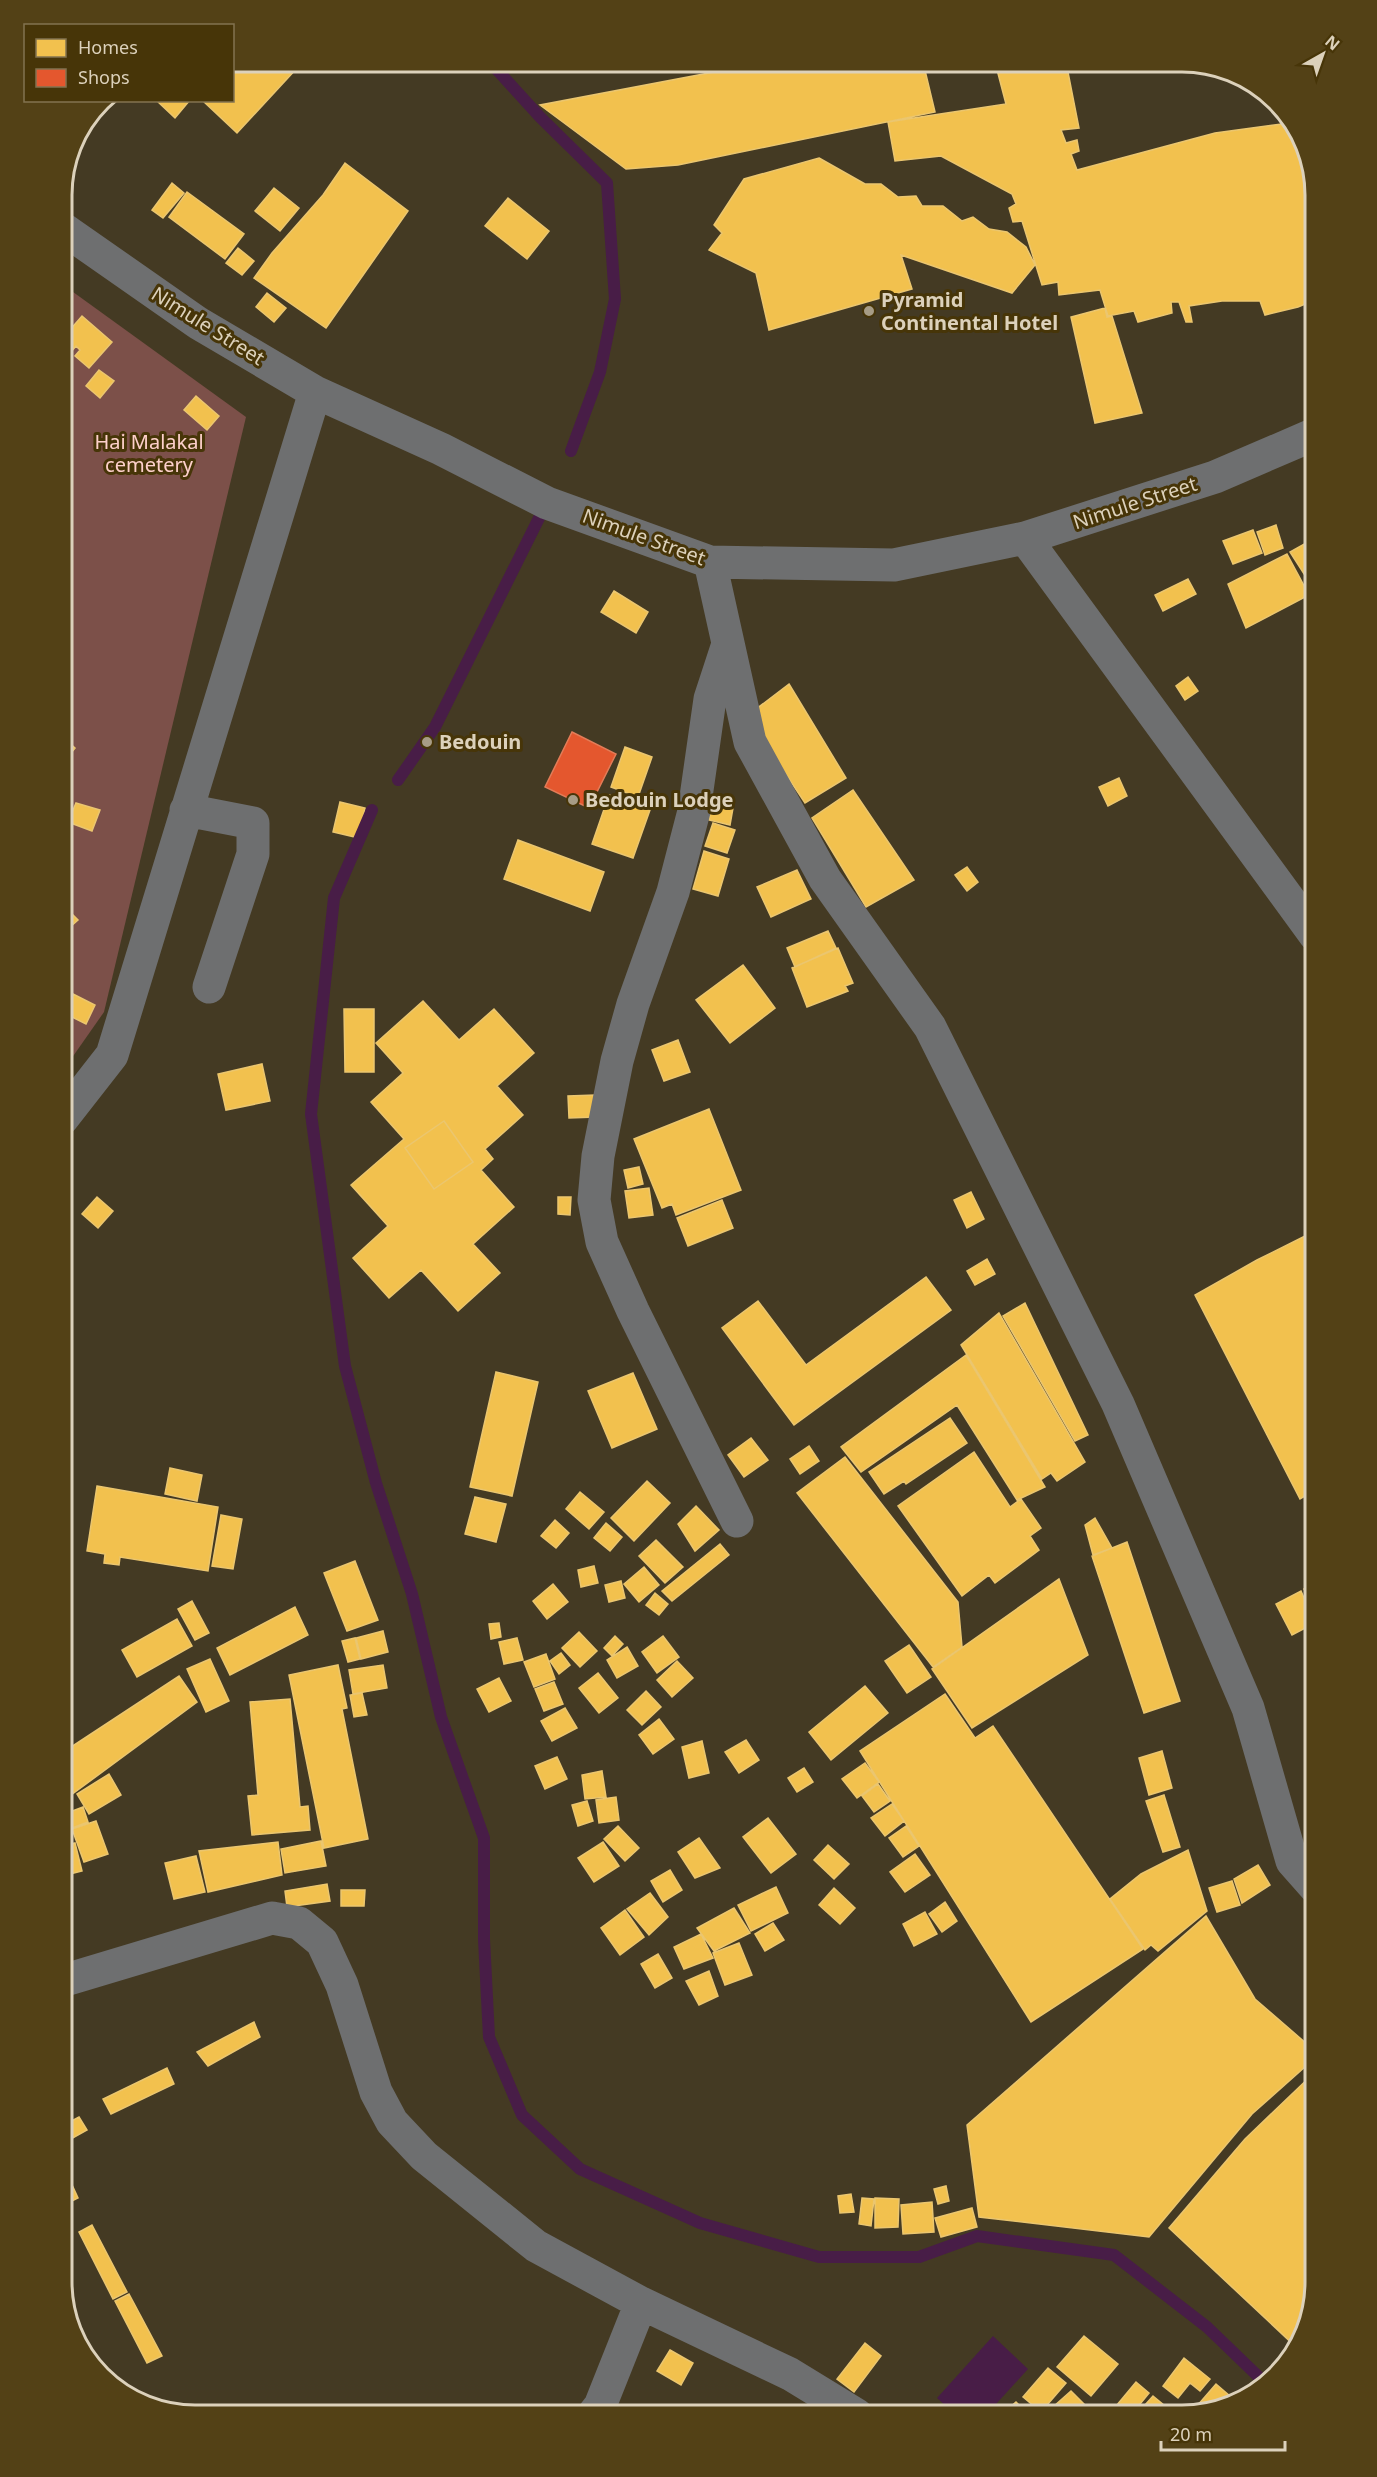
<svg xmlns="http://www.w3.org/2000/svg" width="1377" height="2477" font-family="'Noto Sans',sans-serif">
	<rect width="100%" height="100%" fill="#443a23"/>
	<path fill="#7c5049" d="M62,284L246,417L104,1012L62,1072Z"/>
	<path fill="#481d47" d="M993,2336L1028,2369L986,2415H956L937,2398Z"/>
	<path fill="#f2c14e" stroke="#ebc66f" stroke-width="1.5" fill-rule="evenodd" d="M240,62H290L297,68L237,133L203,101L232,100V70Z
		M504,62H523L517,71Z
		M726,62H923L935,112L678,165L626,169L540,105L714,72Z
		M995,62H1066L1079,128L1061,130L1066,143L1077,140L1079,151L1071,154L1077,170L1215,133L1282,124L1279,110L1305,144L1316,195L1315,300L1298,307L1265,315L1260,301H1222L1189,306L1192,322H1186L1179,302H1171L1172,313L1138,322L1134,311L1108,316L1100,290L1059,295L1058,282L1042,285L1022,221L1013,222L1009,208L1016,204L1012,194L941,156L895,161L888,122L1006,104Z
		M156,100H190L175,118Z
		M819,158L865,184H881L898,197L916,196L922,206H943L962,221L973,217L989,229L1007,232L1026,247L1035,265L1012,293L901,255L912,289L769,330L756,273L709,250L722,233L714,225L744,179Z
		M345,163L408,211L326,328L254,278L272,253L323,195Z
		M172,183L184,193L163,218L152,210Z
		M274,188L299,208L280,231L255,211Z
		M187,192L244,234L225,259L169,217Z
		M508,198L549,231L527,259L485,226Z
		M238,248L254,261L242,275L226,263Z
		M267,293L286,308L274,322L256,307Z
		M1105,308L1107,317L1112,316L1142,413L1095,423L1071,317Z
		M82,316L112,342L89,368L75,356L80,350L76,346L65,359L62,357V339Z
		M62,317L72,327L62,337Z
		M99,370L114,381L100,398L86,386Z
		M196,396L219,416L207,430L184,410Z
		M1276,525L1283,548L1265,555L1257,532Z
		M1253,530L1262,553L1233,564L1223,541Z
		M1315,538V591L1290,552Z
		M1287,554L1309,595L1246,628L1228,584Z
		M1188,579L1196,594L1163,611L1155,595Z
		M614,591L648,612L636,633L601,612Z
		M1188,677L1198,691L1185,700L1176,686Z
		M789,684L846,778L805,803L747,716Z
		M62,736L75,748L62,764Z
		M625,747L652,757L638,797L611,787Z
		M1119,778L1127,796L1108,806L1099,787Z
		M853,790L914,880L866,907L812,818Z
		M609,795L650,810L633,858L592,844Z
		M340,802L365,808L359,838L333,832Z
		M76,803L100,810L92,831L68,822Z
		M712,803L733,808L730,825L709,820Z
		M713,823L735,830L727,853L705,846Z
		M518,840L604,872L590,911L504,879Z
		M704,851L729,859L718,896L693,889Z
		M967,867L978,882L967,891L955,875Z
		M797,870L811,899L771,917L757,887Z
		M63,905L78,920L62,934V906Z
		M828,931L836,948L795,967L787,948Z
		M838,948L853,983L845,986L848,991L807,1007L792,968Z
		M743,965L775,1008L730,1043L696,1000Z
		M73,994L95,1005L86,1024L64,1013Z
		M423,1001L459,1040L494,1009L534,1053L497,1086L523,1115L485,1149L493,1159L481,1170L514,1207L473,1244L500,1273L458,1311L421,1270L389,1298L353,1258L388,1226L351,1185L404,1139L371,1102L403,1073L376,1043ZM444,1121L473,1162L434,1189L405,1148Z
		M344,1009H374V1072H345Z
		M678,1040L690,1072L664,1081L652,1050Z
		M262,1064L270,1101L226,1110L218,1074Z
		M595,1095L596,1117L569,1118L568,1096Z
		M709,1109L741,1190L676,1215L672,1204L662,1208L634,1139Z
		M444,1121L473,1162L434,1189L405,1148Z
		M639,1167L643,1184L628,1188L624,1170Z
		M649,1188L653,1215L629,1218L625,1191Z
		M971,1192L984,1219L967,1228L954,1200Z
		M97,1197L113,1211L98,1228L82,1214Z
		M558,1197H571L570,1215L558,1214Z
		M722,1200L733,1228L688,1246L677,1218Z
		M1315,1231V1490L1300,1499L1195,1295L1257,1260Z
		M987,1259L995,1274L975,1285L967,1271Z
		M926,1277L951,1310L794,1425L722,1328L758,1301L806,1365Z
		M1025,1303L1088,1435L1075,1441L1003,1316Z
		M999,1313L1085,1462L1057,1481L1051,1473L1042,1479L961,1345Z
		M966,1355L1045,1487L1017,1500L957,1405L861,1472L841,1447Z
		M496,1372L538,1382L512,1496L470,1487Z
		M633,1373L657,1429L612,1448L588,1391Z
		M950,1418L967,1443L906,1484L904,1481L884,1494L869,1472Z
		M751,1438L768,1460L744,1477L728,1455Z
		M809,1446L819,1461L800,1474L790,1459Z
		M974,1452L1010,1507L1021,1499L1041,1528L1030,1536L1039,1550L995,1583L989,1575L962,1596L898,1506Z
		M845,1457L958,1602L962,1647L933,1667L797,1493Z
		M170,1468L202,1475L197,1501L165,1494Z
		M647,1481L670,1503L634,1541L611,1518Z
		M97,1486L218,1507L208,1571L120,1557L119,1565L104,1563L105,1554L87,1551Z
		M580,1492L604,1512L589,1529L566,1509Z
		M475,1497L506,1504L496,1542L465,1534Z
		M696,1506L719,1530L695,1551L678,1524Z
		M221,1515L242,1519L233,1569L212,1566Z
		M1095,1518L1112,1548L1093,1555L1085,1525Z
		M555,1520L569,1533L556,1548L541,1536Z
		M606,1523L622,1537L610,1551L594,1538Z
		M656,1540L683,1567L665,1583L639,1556Z
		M1127,1542L1180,1701L1144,1713L1092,1556Z
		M720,1544L729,1555L672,1601L662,1591Z
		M355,1561L378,1620L347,1631L324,1573Z
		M594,1566L598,1583L581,1587L578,1570Z
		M644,1567L659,1585L639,1602L624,1584Z
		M1059,1579L1088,1655L972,1728L932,1669Z
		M621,1581L625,1598L609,1602L605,1585Z
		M1315,1583V1600L1311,1602L1304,1589Z
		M553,1584L568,1602L547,1619L533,1601Z
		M1301,1591L1315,1623L1292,1635L1276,1604Z
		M655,1593L668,1604L659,1615L646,1605Z
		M192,1601L209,1633L195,1640L178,1609Z
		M295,1607L308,1635L230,1675L217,1648Z
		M177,1619L192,1646L137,1677L122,1650Z
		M499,1623L501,1637L491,1639L489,1624Z
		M383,1631L388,1652L361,1659L356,1638Z
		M579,1632L597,1651L580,1667L562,1648Z
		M615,1636L623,1644L612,1656L604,1648Z
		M663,1636L679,1657L657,1673L642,1652Z
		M355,1638L360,1659L348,1662L342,1641Z
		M517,1638L523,1660L504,1664L499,1642Z
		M909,1645L931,1677L907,1693L885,1661Z
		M627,1647L638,1666L617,1678L607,1660Z
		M561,1653L570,1665L559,1674L550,1661Z
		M546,1654L555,1679L534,1687L524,1662Z
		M210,1659L229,1701L206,1712L187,1669Z
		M677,1661L693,1678L672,1697L657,1680Z
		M338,1665L347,1708L342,1709L368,1839L324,1848L289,1675Z
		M383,1665L387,1688L353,1694L349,1670Z
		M598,1673L618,1698L599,1713L579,1688Z
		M179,1676L197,1702L67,1798L62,1790V1753Z
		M499,1678L511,1701L489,1712L477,1689Z
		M554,1682L563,1704L544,1711L535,1689Z
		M865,1686L888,1713L831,1760L809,1732Z
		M646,1691L661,1707L642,1725L627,1710Z
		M362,1693L367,1715L354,1717L350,1695Z
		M945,1694L975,1738L993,1726L1143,1949L1031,2022L860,1751Z
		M290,1699L300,1807L308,1806L310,1830L252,1835L248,1796L258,1795L250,1702Z
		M565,1708L577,1728L552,1741L541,1721Z
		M659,1719L674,1739L653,1754L639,1735Z
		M746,1740L759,1760L739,1773L725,1752Z
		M702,1741L709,1773L689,1778L682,1747Z
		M1162,1751L1172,1788L1149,1795L1139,1758Z
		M557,1757L567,1779L545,1789L535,1766Z
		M865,1763L879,1782L857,1798L842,1779Z
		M804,1768L813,1782L797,1792L788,1778Z
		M602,1771L606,1797L585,1799L582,1775Z
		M109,1774L121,1795L89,1814L77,1794Z
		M878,1784L890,1801L874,1812L862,1796Z
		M1164,1795L1180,1847L1163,1852L1146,1801Z
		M616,1797L619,1820L599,1823L596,1800Z
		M587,1801L593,1821L578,1826L572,1805Z
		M892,1804L904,1821L885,1836L871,1818Z
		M83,1807L88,1822L72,1828L67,1813Z
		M768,1818L796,1854L771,1873L743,1837Z
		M96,1821L108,1854L84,1862L72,1829Z
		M618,1826L639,1848L625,1861L604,1839Z
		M906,1826L919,1846L903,1857L889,1838Z
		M699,1838L720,1868L695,1878L678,1852Z
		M321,1841L326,1866L285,1873L281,1849Z
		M278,1842L282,1875L208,1892L199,1851Z
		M603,1842L619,1866L594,1882L578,1858Z
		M75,1843L82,1871L62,1876V1846Z
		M828,1845L849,1864L834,1879L814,1860Z
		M1188,1850L1207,1911L1158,1951L1151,1945L1145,1950L1110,1899L1141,1874Z
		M915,1854L930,1875L905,1892L890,1872Z
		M196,1856L205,1892L174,1899L165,1863Z
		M1258,1865L1270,1885L1242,1903L1234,1879Z
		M670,1870L682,1890L663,1902L651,1881Z
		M1232,1881L1240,1905L1217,1912L1209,1888Z
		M327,1884L330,1901L287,1907L285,1891Z
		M776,1887L788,1913L751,1931L738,1905Z
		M834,1888L855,1908L840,1924L819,1905Z
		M341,1890H365L364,1906H341Z
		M650,1893L668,1917L649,1935L627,1909Z
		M945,1902L957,1921L942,1932L929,1914Z
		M734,1908L750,1933L714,1951L697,1928Z
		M625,1910L644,1937L620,1955L601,1928Z
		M925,1912L937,1934L914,1946L903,1924Z
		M1206,1916L1255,1999L1315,2051V2058L1252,2114L1149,2237L979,2217L967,2125Z
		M773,1923L784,1940L765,1951L755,1934Z
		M701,1934L713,1958L684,1969L674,1947Z
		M739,1943L752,1975L725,1985L713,1953Z
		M658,1954L672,1978L655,1988L641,1964Z
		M709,1971L718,1996L699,2005L686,1981Z
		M254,2022L260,2037L208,2066L197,2052Z
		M167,2068L174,2084L111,2114L103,2099Z
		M1315,2072V2282L1296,2347L1169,2228L1245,2139Z
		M79,2117L87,2130L62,2144V2126Z
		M62,2163L78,2198L64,2205L62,2200Z
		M946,2186L949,2201L938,2204L934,2189Z
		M851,2194L854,2212L840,2213L838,2196Z
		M862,2198L874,2199L871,2226L859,2224Z
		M875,2198L899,2199L898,2227L875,2228Z
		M932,2202L934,2232L903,2234L901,2205Z
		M972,2208L977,2227L941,2237L935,2218Z
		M92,2225L127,2292L113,2299L79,2232Z
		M129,2294L162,2356L147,2363L115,2301Z
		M1084,2336L1118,2364L1091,2396L1057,2367Z
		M865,2343L881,2356L854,2392L837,2379Z
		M670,2350L693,2363L681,2385L657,2371Z
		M1184,2358L1210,2379L1200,2391L1190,2383L1178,2398L1163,2386Z
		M1048,2368L1066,2383L1041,2412L1023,2397Z
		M1136,2382L1149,2393L1131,2415H1117L1112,2411Z
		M1216,2384L1230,2396L1219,2408L1190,2414Z
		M1071,2391L1084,2404L1072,2415H1044Z
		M1153,2396L1176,2415H1136Z
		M1016,2402L1029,2415H1001Z"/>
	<path fill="#e4572e" stroke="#e27c58" stroke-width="1.5" d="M572,732L616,754L589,808L545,787Z"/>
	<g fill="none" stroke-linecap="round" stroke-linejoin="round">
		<path stroke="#481d47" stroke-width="12" d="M490,62L540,117L607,183L615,299L600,372L571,451
			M398,780L435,727L546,504
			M372,810L334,898L311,1114L345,1366L376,1483L412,1594L441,1717L484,1838V1939L489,2037L522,2115L580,2169L700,2223L819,2257H919L977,2236L1114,2255L1207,2327L1263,2381"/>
		<path stroke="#6e6f70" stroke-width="33" d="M62,228L198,323L315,392L441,449L547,503L710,562L894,565L1025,538L1215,477L1315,434
			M1025,538L1315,935
			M710,562L750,742L825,879L930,1027L1118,1404L1248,1708L1292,1861L1315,1887
			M728,644L710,699L694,811L673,892L633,1004L617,1061L598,1156L594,1200L602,1242L633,1311L737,1521
			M186,810L253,823V854L209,987
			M62,1119L112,1055L315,392
			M62,1981L272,1918L299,1923L322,1942L342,1985L376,2092L392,2122L424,2156L536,2246L641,2303L790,2374L857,2415
			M593,2415L600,2406L641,2303"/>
	</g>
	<g fill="#a79c86" stroke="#473508" stroke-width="2">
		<circle cx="869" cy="311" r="6"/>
		<circle cx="427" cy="742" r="6"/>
		<circle cx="573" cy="800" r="6"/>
	</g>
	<g text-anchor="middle" stroke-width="6" stroke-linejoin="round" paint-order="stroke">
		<g font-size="20" font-weight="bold" fill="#dcd1bb" stroke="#473508" text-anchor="start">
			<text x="881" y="307">Pyramid<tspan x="881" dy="23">Continental Hotel</tspan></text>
			<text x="439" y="749">Bedouin</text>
			<text x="585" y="807">Bedouin Lodge</text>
		</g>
		<g font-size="20" fill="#dcd1bb" stroke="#473508">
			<text transform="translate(208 326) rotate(32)" y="7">Nimule Street</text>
			<text transform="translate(1135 503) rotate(-18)" y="7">Nimule Street</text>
			<text transform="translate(644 537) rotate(20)" y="7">Nimule Street</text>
		</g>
		<g font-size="20" fill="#fdd0cb" stroke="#473508">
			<text x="149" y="449">Hai Malakal<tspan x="149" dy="23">cemetery</tspan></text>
		</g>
	</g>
	<path d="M0 0H1377V2477H0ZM195 72H1182A123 123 0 0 1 1305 195V2282A123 123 0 0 1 1182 2405H195A123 123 0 0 1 72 2282V195A123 123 0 0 1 195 72Z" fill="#534116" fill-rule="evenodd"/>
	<path fill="none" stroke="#dcd1bb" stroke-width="3" d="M195 72H1182A123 123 0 0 1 1305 195V2282A123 123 0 0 1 1182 2405H195A123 123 0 0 1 72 2282V195A123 123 0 0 1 195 72Z"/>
	<rect x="24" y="24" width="210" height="78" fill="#473508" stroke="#837350" stroke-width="1.5"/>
	<rect x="36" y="39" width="30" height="18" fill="#f2c14e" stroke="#837350" stroke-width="1.5"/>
	<text x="78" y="54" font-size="18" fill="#dcd1bb">Homes</text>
	<rect x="36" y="69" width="30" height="18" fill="#e4572e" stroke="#837350" stroke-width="1.5"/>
	<text x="78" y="84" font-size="18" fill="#dcd1bb">Shops</text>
	<g transform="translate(1323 54) rotate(40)" stroke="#473508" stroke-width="4.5" paint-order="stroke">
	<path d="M0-4.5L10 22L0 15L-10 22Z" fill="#dcd1bb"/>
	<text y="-9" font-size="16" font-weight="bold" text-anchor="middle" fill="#dcd1bb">N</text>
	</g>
	<path d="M1161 2441v9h124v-9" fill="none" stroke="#dcd1bb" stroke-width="3"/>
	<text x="1170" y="2441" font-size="18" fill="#dcd1bb" stroke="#473508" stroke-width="4.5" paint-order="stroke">20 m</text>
</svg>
